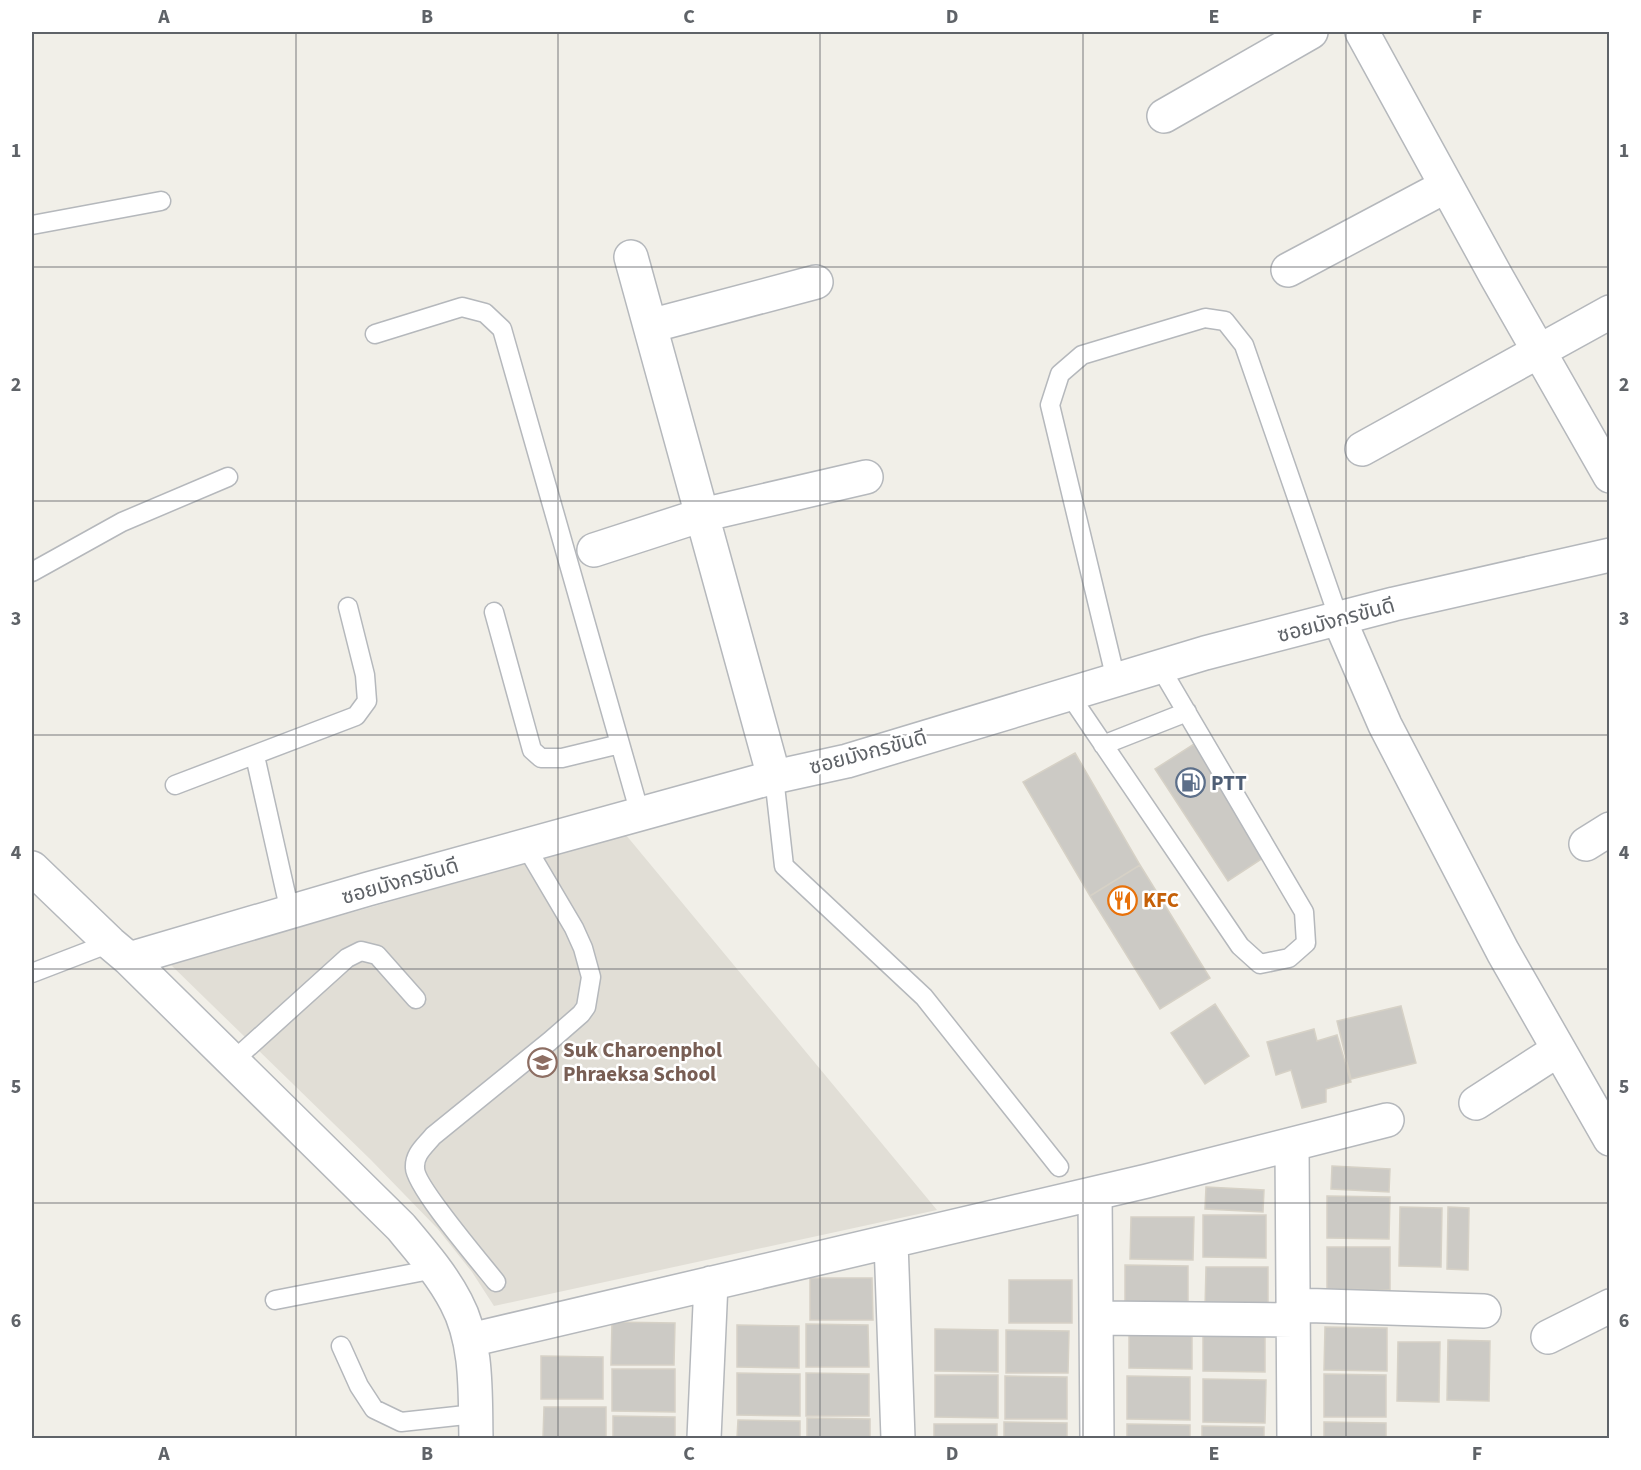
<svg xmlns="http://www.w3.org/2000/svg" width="1641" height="1470" font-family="'Source Sans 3','Noto Sans Thai',sans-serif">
	<rect width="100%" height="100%" fill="#f1efe8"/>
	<path fill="#e1ded6" d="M626,835L937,1210L494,1306L472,1272L437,1228L371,1160L170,964Z"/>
	<path fill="#cccac5" stroke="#d6d1c6" stroke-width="1.5" d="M1194,744L1266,856L1228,881L1155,769Z
		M1075,753L1140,865L1090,896L1023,782Z
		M1140,865L1210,978L1160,1009L1090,896Z
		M1215,1004L1249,1056L1205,1084L1171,1033Z
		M1401,1006L1416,1063L1351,1079L1337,1021Z
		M1314,1029L1317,1041L1337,1035L1351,1082L1326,1089V1102L1302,1108L1291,1070L1276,1075L1267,1042Z
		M1332,1166L1390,1169L1389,1192L1331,1189Z
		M1206,1187L1264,1190L1263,1212L1205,1209Z
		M1327,1196L1390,1197L1389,1239L1327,1238Z
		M1400,1207L1442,1208L1441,1267L1399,1266Z
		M1448,1207L1469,1208L1468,1270L1447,1269Z
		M1203,1215H1266V1258L1203,1257Z
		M1131,1217H1194L1193,1260L1130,1259Z
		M1327,1247H1390V1290L1327,1289Z
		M1125,1265L1188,1266V1308H1125Z
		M1206,1267H1268V1310L1205,1309Z
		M810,1278H872L873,1320H810Z
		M1009,1280H1072V1323H1009Z
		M612,1322L675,1323L674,1365H611Z
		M806,1324L868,1325L869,1367H806Z
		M737,1325L799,1326V1368L737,1367Z
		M1129,1326H1192V1369L1129,1368Z
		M1325,1327L1387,1328V1371L1324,1370Z
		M1203,1328L1265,1329V1372L1203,1371Z
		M935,1329L998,1330V1372L935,1371Z
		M1006,1330L1069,1331L1068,1373H1006Z
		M1448,1340L1490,1341L1489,1401L1447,1400Z
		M1398,1342H1440L1439,1402L1397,1401Z
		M541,1356L603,1357V1399H541Z
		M612,1369H675V1412L612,1411Z
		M737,1373L800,1374V1416L737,1415Z
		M806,1373L869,1374V1416H806Z
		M1324,1374L1386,1375V1417H1324Z
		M935,1375H998V1418L935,1417Z
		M1005,1376L1067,1377V1419H1005Z
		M1127,1376L1190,1377V1420L1127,1419Z
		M1203,1379L1266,1380L1265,1423L1203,1422Z
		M544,1407H606V1438H543Z
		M613,1416L675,1417V1438H613Z
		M807,1418L870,1419V1438H807Z
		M738,1420L800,1421V1438H737Z
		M1004,1422L1067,1423V1438H1004Z
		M1324,1422L1386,1423V1438H1324Z
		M934,1424H997V1438H934Z
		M1127,1424L1190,1425V1438H1127Z
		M1202,1426L1264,1427V1438H1202Z"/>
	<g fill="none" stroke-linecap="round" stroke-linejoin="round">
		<defs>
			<path id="service" d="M32,225L161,201
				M375,334L462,307L485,313L502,329L640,814
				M32,572L122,522L228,477
				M494,612L532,750L541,758H562L620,744
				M1116,680L1050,405L1060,374L1082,355L1205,318L1225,321L1244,345L1339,619
				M1069,694L1240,946L1260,964L1289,958L1306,943L1304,912L1160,667
				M1103,745L1187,712
				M255,756L290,912
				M774,777L784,866L924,997L1059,1167
				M175,785L356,716L367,701L365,675L348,607
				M32,973L110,943
				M233,1061L347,958L361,951L377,955L416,999
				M496,1282C481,1263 415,1186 415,1168C414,1154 425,1146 433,1136L550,1041L581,1014L586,1007L591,977L583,948L574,928L525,845
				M275,1300L435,1269
				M341,1346L359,1386L374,1409L401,1422L475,1414"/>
			<path id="minor" d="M1362,32L1496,276L1610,476
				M1164,116L1311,32
				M631,257L774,777
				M1288,270L1446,186
				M650,326L816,282
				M1362,449L1610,312
				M594,550L702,515L866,477
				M1339,619L1385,725L1503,952L1610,1139
				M1586,844L1610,829
				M1476,1103L1558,1050
				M1292,1145L1294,1438
				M1095,1194L1097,1438
				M891,1242L898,1438
				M1293,1305L1484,1311
				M1096,1318L1293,1320
				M1548,1337L1610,1306
				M470,1340L1147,1181L1387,1120
				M704,1438L711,1283"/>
			<path id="tertiary" d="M32,868L110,943L129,959L401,1227C421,1251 442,1275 456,1302C478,1343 475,1394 476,1438
				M129,959L368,889L774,777L847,761L1205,653L1394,604L1610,555"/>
		</defs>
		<use href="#service" stroke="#b5b8bc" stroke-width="21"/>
		<use href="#minor" stroke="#b5b8bc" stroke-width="36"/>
		<use href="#tertiary" stroke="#b5b8bc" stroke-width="36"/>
		<use href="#service" stroke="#fff" stroke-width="18"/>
		<use href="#minor" stroke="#fff" stroke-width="33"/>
		<use href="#tertiary" stroke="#fff" stroke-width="33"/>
	</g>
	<path fill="none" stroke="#5f6368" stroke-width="1.5" stroke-opacity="0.55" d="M296,32V1438M558,32V1438M820,32V1438M1083,32V1438M1346,32V1438M32,267H1610M32,501H1610M32,735H1610M32,969H1610M32,1203H1610"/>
	<defs>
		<symbol id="fuel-ring" viewBox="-11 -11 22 22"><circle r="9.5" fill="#fff" stroke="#5c6f8a" stroke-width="1.5"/><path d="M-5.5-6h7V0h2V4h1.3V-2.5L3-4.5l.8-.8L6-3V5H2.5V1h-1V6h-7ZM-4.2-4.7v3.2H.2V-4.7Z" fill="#5c6f8a"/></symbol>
		<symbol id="restaurant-ring" viewBox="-11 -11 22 22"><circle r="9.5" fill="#fff" stroke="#e8710a" stroke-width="1.5"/><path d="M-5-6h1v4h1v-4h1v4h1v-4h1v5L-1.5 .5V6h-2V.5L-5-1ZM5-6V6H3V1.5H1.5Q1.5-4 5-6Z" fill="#e8710a"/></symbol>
		<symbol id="school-ring" viewBox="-11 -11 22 22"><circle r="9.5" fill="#fff" stroke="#8d6e63" stroke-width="1.5"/><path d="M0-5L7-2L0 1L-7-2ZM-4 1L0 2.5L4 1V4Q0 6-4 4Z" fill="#8d6e63"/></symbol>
	</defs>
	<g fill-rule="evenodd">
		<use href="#fuel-ring" x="1174" y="766" width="33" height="33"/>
		<use href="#restaurant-ring" x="1106" y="884" width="33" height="33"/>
		<use href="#school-ring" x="526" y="1046" width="33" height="33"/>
	</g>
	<g text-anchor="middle" stroke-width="5" stroke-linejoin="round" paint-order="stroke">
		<g font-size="21" fill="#5f6368" stroke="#fff">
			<text transform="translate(1336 620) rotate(-15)" y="7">ซอยมังกรขันดี</text>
			<text transform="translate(868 752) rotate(-15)" y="7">ซอยมังกรขันดี</text>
			<text transform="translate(400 881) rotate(-16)" y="7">ซอยมังกรขันดี</text>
		</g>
		<g font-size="21" font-weight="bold" fill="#4e5e75" stroke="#fff" text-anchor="start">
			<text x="1211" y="790">PTT</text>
		</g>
		<g font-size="21" font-weight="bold" fill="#c56008" stroke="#fff" text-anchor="start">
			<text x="1143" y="907">KFC</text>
		</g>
		<g font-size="21" font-weight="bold" fill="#785e54" stroke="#fff" text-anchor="start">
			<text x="563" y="1057">Suk Charoenphol<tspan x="563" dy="24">Phraeksa School</tspan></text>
		</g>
	</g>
	<rect width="1641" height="1470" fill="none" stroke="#ffffff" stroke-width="66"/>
	<rect x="33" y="33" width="1575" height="1404" fill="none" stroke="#5f6368" stroke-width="2"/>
	<g font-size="20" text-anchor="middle" font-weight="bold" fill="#5f6368">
		<text x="164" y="23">A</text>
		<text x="427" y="23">B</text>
		<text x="689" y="23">C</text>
		<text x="952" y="23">D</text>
		<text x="1214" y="23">E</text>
		<text x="1477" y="23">F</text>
		<text x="16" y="157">1</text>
		<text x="1624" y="157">1</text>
		<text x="16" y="391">2</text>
		<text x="1624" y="391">2</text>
		<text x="16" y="625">3</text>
		<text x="1624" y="625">3</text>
		<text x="16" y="859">4</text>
		<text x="1624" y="859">4</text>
		<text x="16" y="1093">5</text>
		<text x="1624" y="1093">5</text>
		<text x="16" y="1327">6</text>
		<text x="1624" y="1327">6</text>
		<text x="164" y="1460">A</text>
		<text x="427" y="1460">B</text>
		<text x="689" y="1460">C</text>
		<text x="952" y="1460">D</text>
		<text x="1214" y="1460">E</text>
		<text x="1477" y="1460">F</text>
	</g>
</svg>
